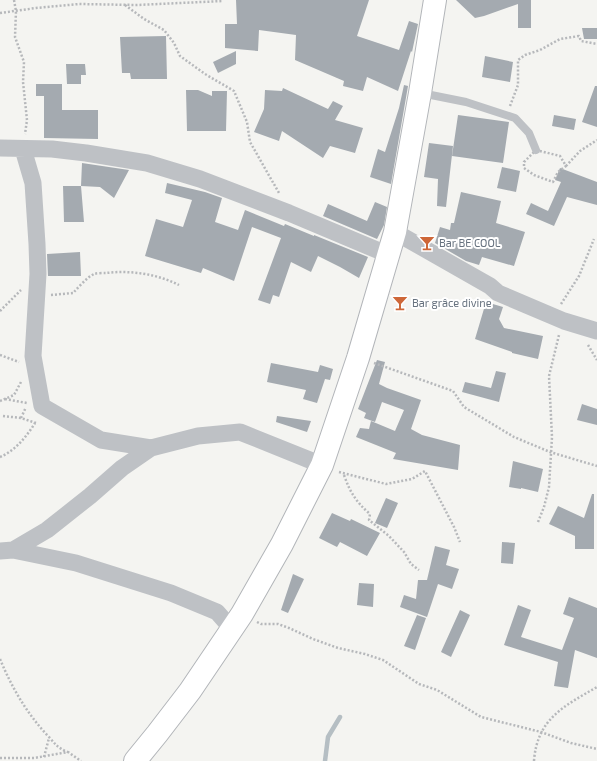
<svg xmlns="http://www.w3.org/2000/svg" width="597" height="761" font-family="'Exo 2',sans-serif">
	<rect width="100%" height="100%" fill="#f4f4f1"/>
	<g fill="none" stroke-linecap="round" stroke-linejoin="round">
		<path stroke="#b5bec3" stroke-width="4.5" d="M325,761L328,737L340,717"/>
	</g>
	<path fill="#a4aab0" d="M236,0H369L357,36L399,50L409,21L418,24L412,52L411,51L398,91L367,77L363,91L343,86L344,81L295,60L296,35L259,30L258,51L225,48V24H237Z
		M456,0H531V28H518V4L484,16L475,18Z
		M582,28H597V39H584Z
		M166,36L167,79H131L130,73H122L120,37Z
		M236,51V64L218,73L213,62Z
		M485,56L513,62L510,82L482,77Z
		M66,64H85L86,75H81V84H67Z
		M36,84H62V110H98V139L44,138V96H36Z
		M404,85L408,86L391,184L370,177L378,149L385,152L399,108Z
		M595,86H597V127L582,122Z
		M283,88L328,109L333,101L343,106L335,120L363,128L355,153L330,146L323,158L282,131L279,141L254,132L264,109L265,90L282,91Z
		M186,90H198L212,96V91H227L226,131H187Z
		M458,115L509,122L503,163L452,156Z
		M554,115L576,119L574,130L552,126Z
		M429,143L453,146L446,207L437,206L438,179L424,177Z
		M82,163L129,170L114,198L100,187L81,186Z
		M502,167L520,171L516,192L497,188Z
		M560,168L597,182V205L567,197L554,226L526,214L531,203L548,211L561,182L555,180Z
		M167,183L205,192L222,198L215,222L238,230L245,210L284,226L285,224L314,236V235L368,257L359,278L340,267L318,256L311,272L291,262L279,297L273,295L270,304L258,300L281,238L252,227L234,281L203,268L201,273L145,256L156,219L183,227L192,200L165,193Z
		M63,186H81L84,222H64Z
		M461,192L501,201L496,223L525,232L514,266L482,257L479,265L466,261L435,243L440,227L450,230L451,223H454Z
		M375,202L387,207L384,225L377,239L323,216L328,204L367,221Z
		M80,252L81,276H48L47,254Z
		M486,302L503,307L499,319L504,328L543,336L538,359L512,353V352L475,339Z
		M377,360L385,362L379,384L387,388L421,400L411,429L422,435L460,445L458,470L393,459L396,453L356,437L360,428L369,429L371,421L395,431L404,410L382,402L375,422L364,418L366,413L358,409Z
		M271,363L318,372L320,365L333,369L330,380L325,379L317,403L303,399L306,390L267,382Z
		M496,371L506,373L499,402L462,392L465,382L491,388Z
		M582,404L597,409V425L577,420Z
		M277,416L311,421L307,432L276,422Z
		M513,461L543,469L538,492L521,488V489L509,487Z
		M592,494H594V549H575V536L549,524L558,506L584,518Z
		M386,498L398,503L387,528L375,523Z
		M332,513L350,521L351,519L380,533L367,556L340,542L337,547L319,538Z
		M502,542L515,543L513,564L501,563Z
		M435,546L450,550L446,565L459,569L452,589L438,584L427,617L400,607L404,595L416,599L418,580H427Z
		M293,574L304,579L288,613L281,610Z
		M359,583L374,584L373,607L357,605Z
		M569,597L597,608V658L575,650L568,688L554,686L558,662L504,645L518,605L531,610L521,637L562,650L574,618L563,614Z
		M460,610L470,615L451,657L441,652Z
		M417,615L426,618L415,650L404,646Z"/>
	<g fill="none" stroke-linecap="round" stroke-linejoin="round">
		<defs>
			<path id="primary" d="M135,761L157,734L190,691L242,614L282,544L322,465L358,358L395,232L420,93L435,0"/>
		</defs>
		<use href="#primary" stroke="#b2b5b9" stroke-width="24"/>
		<path stroke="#b6b8bb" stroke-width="2.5" stroke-dasharray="2 2" stroke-linecap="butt" d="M14,0L16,11L15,37L24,62L23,82L27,120L25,134
			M125,5L144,19L164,30L174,43L180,56L205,74L234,91L247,122L250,142L279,193
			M0,13L36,8L79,4L137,5L223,1
			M510,106L518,85V60L525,55L540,50L560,39L579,36L581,41L597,44
			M536,150L560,156L566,166L558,172L553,182L534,175L524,168V162Z
			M566,166L580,151L597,140
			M51,295L73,293C79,287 86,278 94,274C97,273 103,273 106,273C131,270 157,274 179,285
			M561,304L579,276L594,239
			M0,311L21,290
			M588,345L597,360
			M0,355L19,362
			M374,363L453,391L464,407L514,437L550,452L597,466
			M5,399L27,403
			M0,401L14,395L21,382
			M3,416L21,418L36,423
			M21,418L26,407
			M0,457C15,451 27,436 35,423
			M339,472L386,484L412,479L425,471L454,527L460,542
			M344,475C350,492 356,502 370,514L369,520L389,536L404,552L411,564L419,570
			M538,522L544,507L549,487L552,437L549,376L559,335
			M257,622L261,624H278L289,628L313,639L338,648L365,654L383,660L419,684L437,690L481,717L541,732L571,743L597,749
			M0,659C12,688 27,714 49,737C55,744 59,749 68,752
			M44,757L49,738
			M0,758H34L68,752L81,761
			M534,761C537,719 564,706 597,687"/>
		<path stroke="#bec1c5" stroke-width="8" d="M421,93L466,102L515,118L529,133L536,150"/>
		<path stroke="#bec1c5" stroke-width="17" d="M0,148L52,149L86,153L147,163L200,179L289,213L389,255
			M23,149L33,183L37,244L38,274L33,356L42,406L101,440L151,448
			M395,232L490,286L498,293L564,321L597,331
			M13,550L47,530L90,496L122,468L151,448L198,436L240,432L322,465
			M0,551L13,550L76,563L171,593L217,612L232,629"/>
		<use href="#primary" stroke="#fff" stroke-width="22"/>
	</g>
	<defs>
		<symbol id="bar-bare" viewBox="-9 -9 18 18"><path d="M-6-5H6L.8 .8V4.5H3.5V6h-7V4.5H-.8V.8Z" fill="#ce6738" stroke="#fff" stroke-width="2.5" paint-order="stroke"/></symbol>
	</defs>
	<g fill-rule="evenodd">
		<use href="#bar-bare" x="416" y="232" width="22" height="22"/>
		<use href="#bar-bare" x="389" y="292" width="22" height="22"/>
	</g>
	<g text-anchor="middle" stroke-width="4" stroke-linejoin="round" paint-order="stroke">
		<g font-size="11" fill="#67727f" stroke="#fff" text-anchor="start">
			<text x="439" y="247">Bar BE COOL</text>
			<text x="412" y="307">Bar grâce divine</text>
		</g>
	</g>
</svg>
